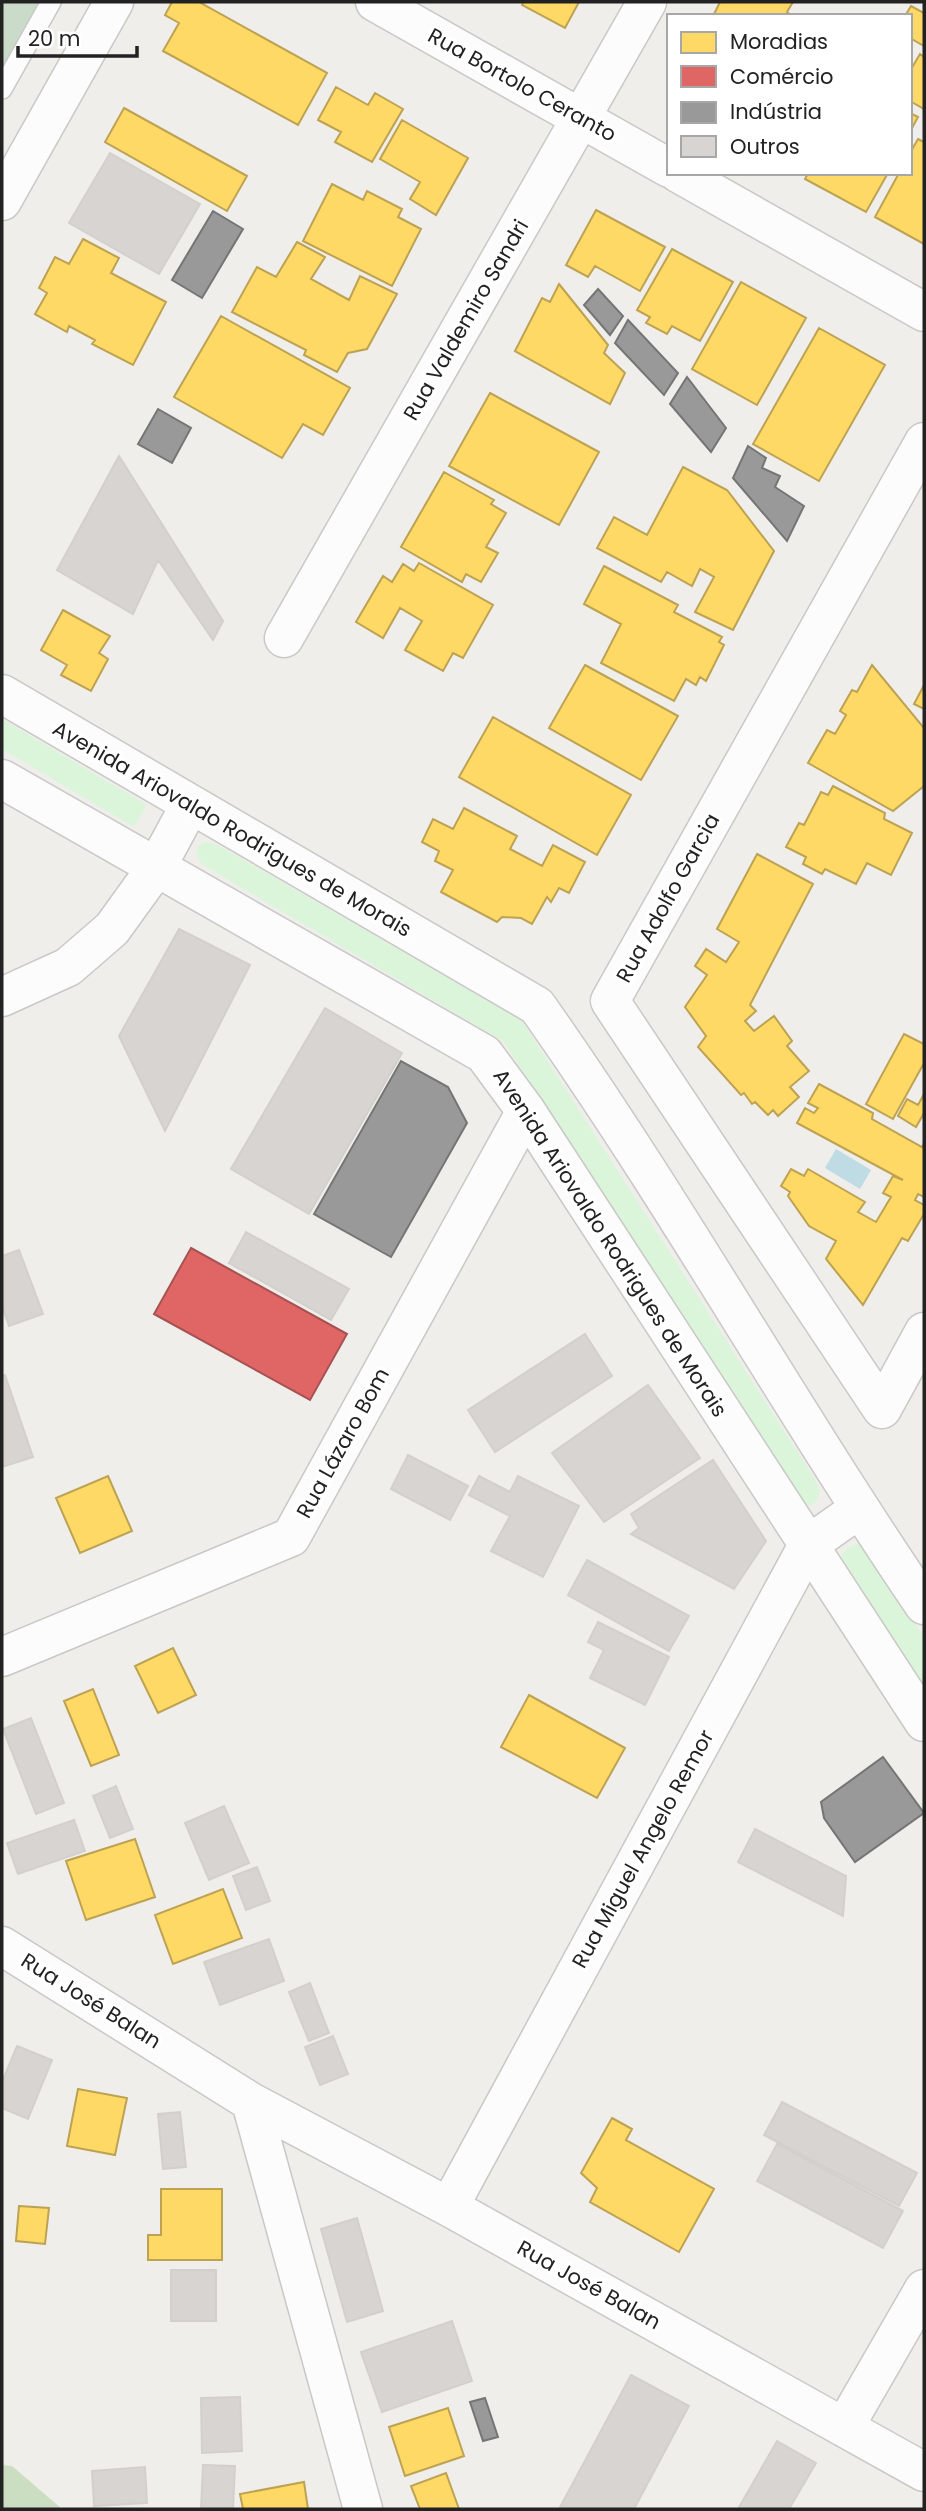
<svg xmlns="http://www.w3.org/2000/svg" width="926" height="2511" font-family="Poppins,sans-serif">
	<rect width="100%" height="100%" fill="#f0eeeb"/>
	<path fill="#cbdec1" d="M2,2465L12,2466L62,2509H2Z"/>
	<path fill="#cadbca" d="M2,2H55L2,97Z"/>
	<path fill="#daf5da" d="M2,719L147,805L134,827L2,749Z
		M206,842L216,844L522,1021L814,1478C821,1490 822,1496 811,1506L801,1504L503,1041L213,871L201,863L196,853L199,845Z
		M858,1543L868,1549L924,1637V1689L841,1562C842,1550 848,1547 858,1543Z"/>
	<path fill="#bfdbe3" d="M836,1149L871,1170L860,1189L825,1168Z"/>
	<path fill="#ffd966" stroke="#bda252" stroke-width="2" d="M172,2H199L327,73L298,125L163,51L179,23L165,15Z
		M524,2H579L565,28L522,5Z
		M720,2H793L787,12L792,16H713Z
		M911,6L924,13V46L910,38V16H905Z
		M920,54L924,57V109L910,101V71Z
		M336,87L368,105L375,93L403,109L372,162L335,142L341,132L318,120Z
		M124,108L247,176L227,211L105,142Z
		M910,113L918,117L910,132Z
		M402,120L468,158L436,215L410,199L420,182L380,159Z
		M918,139L924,142V244L875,217L899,173H910V153Z
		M808,173H888L866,212L805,179Z
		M332,184L363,200L367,191L402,209L398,217L421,229L392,286L303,241Z
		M596,210L665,247L640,291L595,266L588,277L566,265Z
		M83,239L119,258L111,273L166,302L133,365L92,344L95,340L69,326L67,332L35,314L47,293L39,288L55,257L69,264Z
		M297,242L325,257L311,279L349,300L360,276L397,294L367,349L348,353L337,372L304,355L306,350L232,312L257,267L276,277Z
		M672,249L733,282L700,341L672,326L667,334L646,323L650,317L637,310Z
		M741,282L806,318L757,405L692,369Z
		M559,284L608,345L604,353L625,373L610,404L515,351L542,298L550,302Z
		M221,316L350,388L323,435L303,424L282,458L174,397Z
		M819,328L885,365L819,481L753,444Z
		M490,393L599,452L559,525L449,466Z
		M683,467L727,490L774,551L733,630L695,612L714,577L700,569L692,586L667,572L661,582L597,548L614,517L647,535Z
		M444,472L494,500L491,504L506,513L486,547L498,553L481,582L466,574L462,582L401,547Z
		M419,563L493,605L463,658L453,653L443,671L405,650L422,621L400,608L383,638L356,622L383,576L392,582L403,564L414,571Z
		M604,566L678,605L674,612L722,637L719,642L724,645L706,681L700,677L696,685L686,679L674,701L601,663L621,624L584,604Z
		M63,610L110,636L99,653L108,659L91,691L61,675L67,665L41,650Z
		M585,665L678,716L641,780L549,728Z
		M872,665L924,728V786L893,811L808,763L827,730L835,734L846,715L840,711L852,690L857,692Z
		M924,685V709L914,704Z
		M493,717L631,795L597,855L459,777Z
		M833,786L885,813L884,819L912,833L891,875L867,863L856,884L825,869L822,874L803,864L806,857L786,847L799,823L804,825L821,792L828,795Z
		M464,808L517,836L510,849L542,866L553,845L585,862L569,893L559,888L551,902L547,897L532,924L521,918L502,917L497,922L441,892L453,870L435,861L439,851L422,842L433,819L453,829Z
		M757,854L813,884L750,1005L756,1011L745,1021L754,1031L774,1016L792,1041L787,1046L809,1071L790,1087L799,1097L778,1116L773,1110L768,1115L755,1102L752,1104L744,1093L741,1095L698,1047L706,1036L685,1007L707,975L695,966L706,949L726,962L739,942L717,929Z
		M904,1034L924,1044V1063L893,1119L866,1104Z
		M819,1084L873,1113L872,1119L922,1147L924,1143V1197L918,1194L915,1200L924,1205V1214L908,1241L902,1238L863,1305L826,1259L836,1241L809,1226L788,1196L790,1192L781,1186L791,1169L804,1176L808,1169L865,1202L858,1212L876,1222L891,1197L883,1193L893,1176L903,1180L797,1123L805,1108L814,1113L818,1108L808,1103Z
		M924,1094V1113L916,1127L898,1116L907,1099L918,1105Z
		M108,1476L132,1531L80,1553L56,1498Z
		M173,1648L196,1695L158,1713L135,1666Z
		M93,1689L119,1755L91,1766L64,1701Z
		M529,1695L625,1748L597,1798L501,1747Z
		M135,1839L155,1897L86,1920L66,1861Z
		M223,1889L242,1938L173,1964L155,1915Z
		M78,2089L127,2098L115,2155L67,2146Z
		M612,2118L632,2129L626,2140L714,2189L679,2252L590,2202L597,2188L581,2173Z
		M161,2189H222V2260H148V2235H161Z
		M19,2206L49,2208L45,2244L16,2241Z
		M448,2408L464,2456L405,2476L389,2427Z
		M446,2473L459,2509H420L411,2486Z
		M304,2482L308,2509H243L240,2494Z"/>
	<path fill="#e06666" stroke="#a75252" stroke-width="2" d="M191,1248L347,1334L310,1400L154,1314Z"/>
	<path fill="#999" stroke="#757575" stroke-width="2" d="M213,211L243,229L202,298L172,280Z
		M598,289L623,316L610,335L584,305Z
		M628,320L678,373L664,395L615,343Z
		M687,377L726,428L711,452L670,404Z
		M158,409L191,428L172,463L138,444Z
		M748,446L766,458L762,468L780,476L775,487L804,506L787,541L733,478Z
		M401,1061L448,1087L467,1123L391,1257L314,1214Z
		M883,1757L924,1813L855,1862L824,1818L821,1802Z
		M485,2398L498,2437L483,2441L470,2402Z"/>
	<path fill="#d7d4d2" stroke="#d3d0cc" stroke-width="2" d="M110,153L200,204L159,274L69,223Z
		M119,456L223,621L213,640L158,560L133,614L57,570Z
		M179,929L250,965L165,1131L119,1036Z
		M325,1008L402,1053L309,1214L231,1169Z
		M246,1232L349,1289L331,1320L229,1263Z
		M19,1250L43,1314L9,1326L2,1306V1256Z
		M585,1334L612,1376L495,1452L468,1410Z
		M5,1375L33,1457L2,1467V1376Z
		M648,1385L700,1458L604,1522L552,1453Z
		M408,1455L468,1486L450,1520L391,1489Z
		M713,1460L766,1541L734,1589L631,1534L639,1528L631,1514Z
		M479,1476L510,1492L518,1476L579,1506L543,1577L491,1551L510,1516L469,1495Z
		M587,1560L689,1616L669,1651L568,1595Z
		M598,1622L669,1657L645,1705L590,1678L604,1650L588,1642Z
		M31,1718L64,1803L36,1814L3,1729Z
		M116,1786L133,1829L110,1838L93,1796Z
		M224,1806L249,1863L209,1880L185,1823Z
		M74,1820L85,1851L18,1874L7,1843Z
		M755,1829L846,1876L843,1916L738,1862Z
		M257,1867L270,1901L246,1910L233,1876Z
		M269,1939L284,1981L220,2005L204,1962Z
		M310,1983L329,2033L309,2041L289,1992Z
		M333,2036L348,2074L320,2085L305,2047Z
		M17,2046L52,2060L28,2119L2,2108V2082Z
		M782,2102L917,2173L899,2206L764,2135Z
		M180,2112L186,2167L163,2169L158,2114Z
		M777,2144L903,2211L883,2248L757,2181Z
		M357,2218L383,2311L347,2322L321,2229Z
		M171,2270H216V2321H171Z
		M452,2321L472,2381L382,2412L361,2352Z
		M631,2375L689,2406L634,2509H559Z
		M240,2397L242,2451L202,2453L201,2398Z
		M777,2441L816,2463L789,2509H738Z
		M203,2465L235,2466L233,2509H201Z
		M145,2467L147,2503L94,2506L92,2471Z"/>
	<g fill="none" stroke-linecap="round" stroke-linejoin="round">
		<defs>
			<path id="service" d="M2,89L51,2"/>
			<path id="minor" d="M375,2L669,168
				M678,173L924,312
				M2,201L114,2
				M924,442L610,1001L882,1409L924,1332
				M284,638L647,2
				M2,997L68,967L112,929L156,868L190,805
				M2,1657L291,1537L526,1111
				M2,1946L251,2102L449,2207L924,2472
				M251,2102L363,2509
				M449,2207L808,1545L859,1509
				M845,2426L924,2289"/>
			<path id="tertiary" d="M2,694L537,1006C674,1200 790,1408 924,1605
				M2,779L484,1054L526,1111L924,1722"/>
		</defs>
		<use href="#service" stroke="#c9c8c7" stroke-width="22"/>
		<use href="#minor" stroke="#c9c8c7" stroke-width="41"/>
		<use href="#tertiary" stroke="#c9c8c7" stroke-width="41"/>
		<use href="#service" stroke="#fdfcfc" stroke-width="19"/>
		<use href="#minor" stroke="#fdfcfc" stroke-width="38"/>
		<use href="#tertiary" stroke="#fdfcfc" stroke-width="38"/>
	</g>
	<g text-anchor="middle" stroke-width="7" stroke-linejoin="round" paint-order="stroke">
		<g font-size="21" fill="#222" stroke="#fff">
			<text transform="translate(522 85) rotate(29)" y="7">Rua Bortolo Ceranto</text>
			<text transform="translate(466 320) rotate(-60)" y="7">Rua Valdemiro Sandri</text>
			<text transform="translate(232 829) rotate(30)" y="7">Avenida Ariovaldo Rodrigues de Morais</text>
			<text transform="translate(668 898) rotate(-61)" y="7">Rua Adolfo Garcia</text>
			<text transform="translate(610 1243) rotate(57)" y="7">Avenida Ariovaldo Rodrigues de Morais</text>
			<text transform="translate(343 1443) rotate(-61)" y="7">Rua Lázaro Bom</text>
			<text transform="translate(643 1849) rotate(-61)" y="7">Rua Miguel Angelo Remor</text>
			<text transform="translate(91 2001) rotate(32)" y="7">Rua José Balan</text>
			<text transform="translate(589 2285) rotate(29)" y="7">Rua José Balan</text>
		</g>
	</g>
	<rect width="926" height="2511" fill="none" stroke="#222222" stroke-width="7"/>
	<rect x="667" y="14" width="245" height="161" fill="#ffffff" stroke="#a7a7a7" stroke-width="2"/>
	<rect x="681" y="32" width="35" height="21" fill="#ffd966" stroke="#a7a7a7" stroke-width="2"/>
	<text x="730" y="49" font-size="21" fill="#222222">Moradias</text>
	<rect x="681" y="66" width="35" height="21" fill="#e06666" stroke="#a7a7a7" stroke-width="2"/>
	<text x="730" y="84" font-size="21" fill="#222222">Comércio</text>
	<rect x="681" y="102" width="35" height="21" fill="#999999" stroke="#a7a7a7" stroke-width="2"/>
	<text x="730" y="119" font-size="21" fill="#222222">Indústria</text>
	<rect x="681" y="136" width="35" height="21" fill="#d7d4d2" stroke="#a7a7a7" stroke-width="2"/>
	<text x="730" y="154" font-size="21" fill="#222222">Outros</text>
	<path d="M18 46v10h119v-10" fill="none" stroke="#222222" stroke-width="3.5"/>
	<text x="28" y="46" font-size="21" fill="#222222" stroke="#ffffff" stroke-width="5" paint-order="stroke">20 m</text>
</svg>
